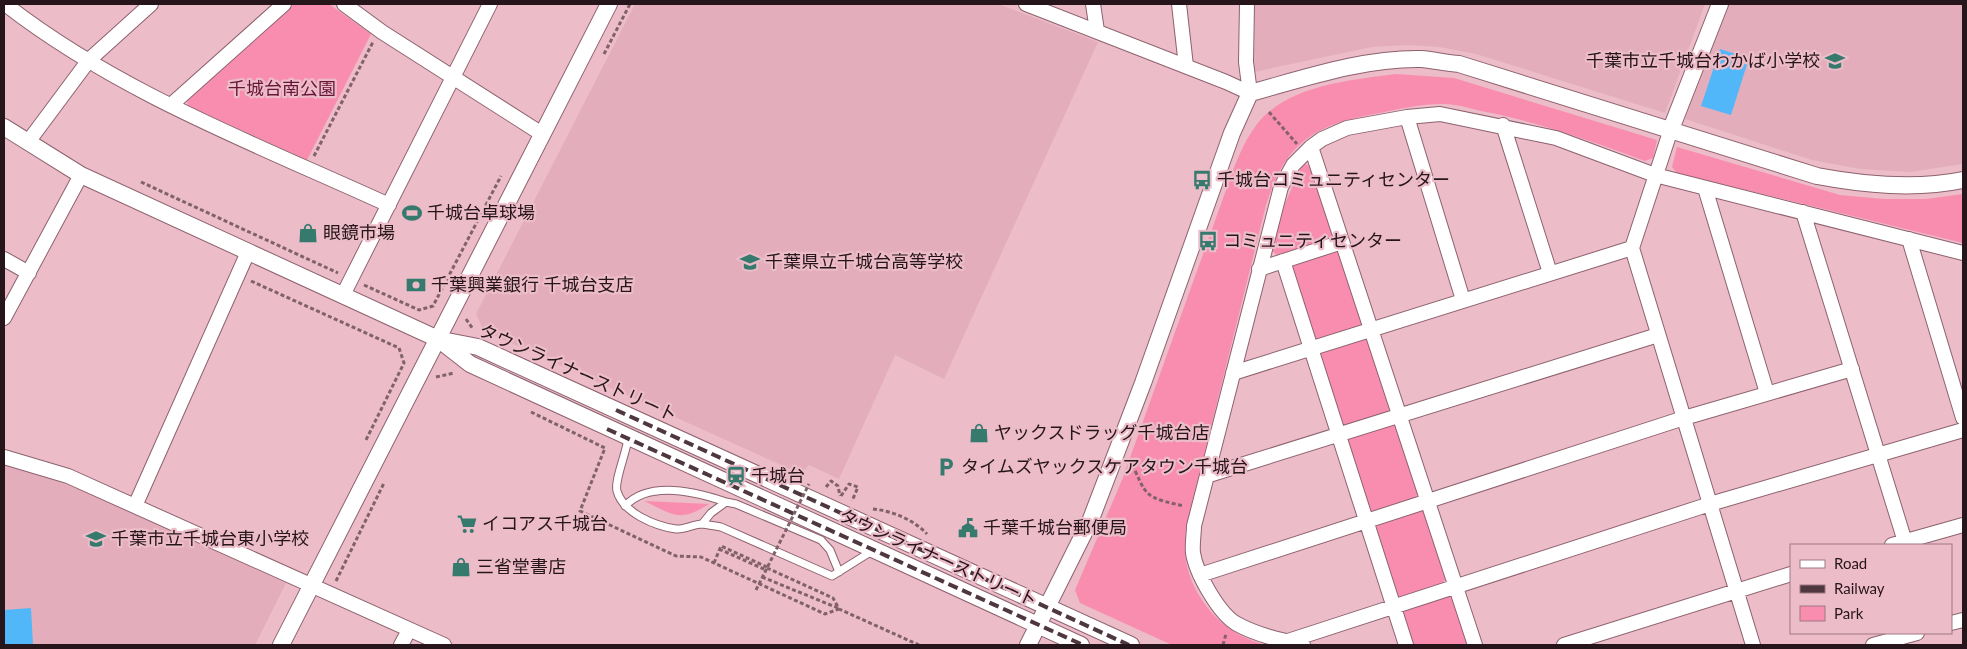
<svg xmlns="http://www.w3.org/2000/svg" width="1967" height="649" font-family="Lato,'Noto Sans JP',sans-serif">
	<rect width="100%" height="100%" fill="#ecbcc9"/>
	<path fill="#e4adbc" d="M635,4H998L1098,42L944,379L895,355L839,479L809,465L801,474L484,331L476,314Z
		M1255,4H1705L1665,113L1476,54L1439,47L1408,45L1372,47L1254,72Z
		M1727,4H1963V164L1910,172L1860,169L1812,160L1685,119Z
		M4,465L30,471L92,494L286,583L255,645H4Z"/>
	<path fill="#f98db0" d="M294,4H329L371,34L307,160L188,106L187,100Z
		M1396,74L1454,78L1657,140L1653,158L1645,161C1591,141 1542,123 1486,112C1472,109 1455,103 1441,104C1419,104 1396,110 1374,114C1312,126 1286,143 1266,205L1186,527C1185,540 1184,553 1187,566C1196,604 1227,636 1266,645H1172L1080,603L1075,590L1122,480L1226,190C1234,167 1242,144 1257,124C1288,85 1350,80 1396,74Z
		M1677,147L1840,195L1884,199H1926L1963,194V243L1677,173L1672,167Z
		M1303,163L1311,167L1334,233L1332,238L1277,255L1272,251L1283,208Z
		M1334,250L1340,252L1364,323L1361,326L1312,340L1287,263Z
		M1362,335L1370,341L1391,406L1387,412L1341,427L1314,350Z
		M1391,422L1398,426L1418,494L1411,501L1369,514L1344,438Z
		M644,501L709,504C679,523 674,515 644,501Z
		M1420,507L1426,512L1446,578L1443,583L1395,599L1370,523Z
		M1449,594L1453,597L1468,645H1411L1399,609Z"/>
	<path fill="#51b7f8" d="M1720,49L1749,58L1731,115L1701,106Z
		M31,608L33,645H4V610Z"/>
	<g fill="none" stroke-linecap="round" stroke-linejoin="round">
		<defs>
			<path id="service" d="M628,438C627,451 614,481 617,491C623,513 655,526 676,529C684,530 694,524 702,524C709,525 715,526 721,527L832,576L872,551
				M625,506C649,480 697,492 726,502
				M702,524L711,513L726,502L736,504L821,540L830,550L839,572"/>
			<path id="minor" d="M5,4C119,93 258,145 389,205
				M344,4L382,32L542,134
				M1026,4L1226,82L1250,93
				M1093,4L1097,31
				M1179,4L1186,66
				M1247,4L1246,62L1250,93
				M171,105L284,4
				M1407,117L1463,300
				M1503,125L1550,273
				M1671,129L1632,248L1753,645
				M28,142L89,60L151,4
				M1311,147L1475,645
				M1705,188L1767,393
				M1803,212L1906,545
				M1909,239L1963,418
				M4,259L29,273
				M1283,261L1406,645
				M1259,269L1342,242
				M343,295L490,4
				M4,318L81,175
				M1233,373L1632,248
				M4,457L68,476L444,645
				M1209,475L1658,335
				M135,506L248,252
				M1892,545L1963,525
				M1200,575L1684,418L1852,369
				M1951,623L1963,620
				M1288,641L1710,504L1963,430
				M401,645L409,630
				M1303,645C1280,640 1257,635 1237,624C1219,614 1196,573 1193,553C1192,544 1194,534 1194,526L1281,187L1293,165L1311,147L1322,139L1347,128L1407,117L1440,114L1556,138L1655,175L1963,253
				M1564,645L1791,574
				M1873,645L1917,633"/>
			<path id="tertiary" d="M4,127L81,175L438,339L470,364L1081,645
				M1671,129L1720,4
				M442,340L478,347L1131,645
				M281,645L609,4
				M1028,645L1091,519L1143,383L1232,133L1250,93C1305,78 1363,58 1421,59C1433,60 1446,63 1459,64L1817,176C1865,185 1915,190 1963,180"/>
		</defs>
		<use href="#service" stroke="#8d626e" stroke-width="9"/>
		<use href="#minor" stroke="#8d626e" stroke-width="16"/>
		<use href="#tertiary" stroke="#8d626e" stroke-width="18"/>
		<path stroke="#81626a" stroke-width="3" stroke-dasharray="4 2.5" stroke-linecap="butt" d="M604,54L630,4
			M1269,112L1297,144
			M314,156L373,42
			M141,182L338,273
			M251,281L399,348L404,363L365,442
			M364,285L419,310L433,306L501,176
			M466,319L473,329
			M436,377L454,373
			M531,412L605,448L580,511L676,556L701,557L825,614L839,609
			M1130,459C1147,497 1143,497 1184,506
			M826,487L831,481L838,486L840,496
			M841,496L849,484L858,487L852,501
			M873,509C893,511 914,520 927,534
			M719,549L766,570
			M714,563L721,546L767,567
			M767,568L833,598L839,609L919,645
			M762,577L838,608
			M336,581L384,483
			M1223,645L1226,634"/>
		<use href="#service" stroke="#fff" stroke-width="7"/>
		<use href="#minor" stroke="#fff" stroke-width="14"/>
		<use href="#tertiary" stroke="#fff" stroke-width="16"/>
		<path stroke="#4e373e" stroke-width="4" stroke-dasharray="10 5" stroke-linecap="butt" d="M616,410L1129,645
			M607,429L1083,645"/>
		<path stroke="#81626a" stroke-width="3" stroke-dasharray="4 2.5" stroke-linecap="butt" d="M756,590L809,484"/>
	</g>
	<defs>
		<symbol id="school-bare" viewBox="-9 -9 18 18"><path d="M0-5L7-2L0 1L-7-2ZM-4 1L0 2.5L4 1V4Q0 6-4 4Z" fill="#367a6e" stroke="#ecbcc9" stroke-width="2.5" paint-order="stroke"/></symbol>
		<symbol id="bus-bare" viewBox="-9 -9 18 18"><path d="M-5-6H5V4H4V6H2V4H-2V6H-4V4H-5ZM-3.5-4V0h7V-4ZM-3.5 1.2v1.5H-2V1.2ZM2 1.2v1.5H3.5V1.2Z" fill="#367a6e" stroke="#ecbcc9" stroke-width="2.5" paint-order="stroke"/></symbol>
		<symbol id="stadium-bare" viewBox="-9 -9 18 18"><path d="M0-5a6.5 5 0 1 0 0 10a6.5 5 0 1 0 0-10ZM-3.5-1.8h7v3.6h-7Z" fill="#367a6e" stroke="#ecbcc9" stroke-width="2.5" paint-order="stroke"/></symbol>
		<symbol id="shop-bare" viewBox="-9 -9 18 18"><path d="M-5-2.5h2.3a2.7 3.5 0 0 1 5.4 0H5L5.5 6h-11ZM-1.5-2.5h3a1.5 2.3 0 0 0-3 0Z" fill="#367a6e" stroke="#ecbcc9" stroke-width="2.5" paint-order="stroke"/></symbol>
		<symbol id="bank-bare" viewBox="-9 -9 18 18"><path d="M-6-4H6V4H-6ZM0-2.3a2.3 2.3 0 1 0 0 4.6a2.3 2.3 0 1 0 0-4.6Z" fill="#367a6e" stroke="#ecbcc9" stroke-width="2.5" paint-order="stroke"/></symbol>
		<symbol id="parking-bare" viewBox="-9 -9 18 18"><path d="M-3.5-5.5H1a3.5 3.5 0 0 1 0 7H-1V5.5H-3.5ZM-1-3.4V-.6H.8a1.4 1.4 0 0 0 0-2.8Z" fill="#367a6e" stroke="#ecbcc9" stroke-width="2.5" paint-order="stroke"/></symbol>
		<symbol id="station-bare" viewBox="-9 -9 18 18"><path d="M-3-6H3Q5-6 5-4V2Q5 4 3 4L4.5 6H3L1.5 4h-3L-3 6H-4.5L-3 4Q-5 4-5 2V-4Q-5-6-3-6ZM-3.5-4v3h7v-3ZM-3.5 1v1.5H-2V1ZM2 1v1.5H3.5V1Z" fill="#367a6e" stroke="#ecbcc9" stroke-width="2.5" paint-order="stroke"/></symbol>
		<symbol id="supermarket-bare" viewBox="-9 -9 18 18"><path d="M-6-5.5h2.5l.6 2H6L4.5 2H-2.5L-4.4-4H-6ZM-1.5 3.2a1.3 1.3 0 1 0 .1 0ZM3 3.2a1.3 1.3 0 1 0 .1 0Z" fill="#367a6e" stroke="#ecbcc9" stroke-width="2.5" paint-order="stroke"/></symbol>
		<symbol id="civic-bare" viewBox="-9 -9 18 18"><path d="M-.6-6.5H3V-4.5H.6V-3L4-1V1h2V6H-6V1h2V-1L-.6-3ZM-1.2 2.5V6h2.4V2.5Z" fill="#367a6e" stroke="#ecbcc9" stroke-width="2.5" paint-order="stroke"/></symbol>
	</defs>
	<g fill-rule="evenodd">
		<use href="#school-bare" x="1821" y="47" width="28" height="28"/>
		<use href="#bus-bare" x="1188" y="166" width="28" height="28"/>
		<use href="#stadium-bare" x="398" y="199" width="28" height="28"/>
		<use href="#shop-bare" x="294" y="219" width="28" height="28"/>
		<use href="#bus-bare" x="1194" y="227" width="28" height="28"/>
		<use href="#school-bare" x="736" y="248" width="28" height="28"/>
		<use href="#bank-bare" x="402" y="271" width="28" height="28"/>
		<use href="#shop-bare" x="965" y="419" width="28" height="28"/>
		<use href="#parking-bare" x="932" y="453" width="28" height="28"/>
		<use href="#station-bare" x="722" y="462" width="28" height="28"/>
		<use href="#supermarket-bare" x="453" y="510" width="28" height="28"/>
		<use href="#civic-bare" x="954" y="514" width="28" height="28"/>
		<use href="#school-bare" x="82" y="525" width="28" height="28"/>
		<use href="#shop-bare" x="447" y="553" width="28" height="28"/>
	</g>
	<g text-anchor="middle" stroke-width="4.5" stroke-linejoin="round" paint-order="stroke">
		<g font-size="18" fill="#26151a" stroke="#ecbcc9" text-anchor="start">
			<text x="1820" y="67" text-anchor="end">千葉市立千城台わかば小学校</text>
			<text x="1217" y="186">千城台コミュニティセンター</text>
			<text x="427" y="219">千城台卓球場</text>
			<text x="323" y="239">眼鏡市場</text>
			<text x="1223" y="247">コミュニティセンター</text>
			<text x="765" y="268">千葉県立千城台高等学校</text>
			<text x="431" y="291">千葉興業銀行 千城台支店</text>
			<text x="994" y="439">ヤックスドラッグ千城台店</text>
			<text x="961" y="473">タイムズヤックスケアタウン千城台</text>
			<text x="751" y="482">千城台</text>
			<text x="482" y="530">イコアス千城台</text>
			<text x="983" y="534">千葉千城台郵便局</text>
			<text x="111" y="545">千葉市立千城台東小学校</text>
			<text x="476" y="573">三省堂書店</text>
		</g>
		<g font-size="18" fill="#671537" stroke="#ecbcc9">
			<text x="282" y="95">千城台南公園</text>
		</g>
		<g font-size="18" fill="#26151a" stroke="#ecbcc9">
			<text transform="translate(578 373) rotate(24)" y="6">タウンライナーストリート</text>
			<text transform="translate(938 558) rotate(24)" y="6">タウンライナーストリート</text>
		</g>
	</g>
	<rect width="1967" height="649" fill="none" stroke="#26151a" stroke-width="10"/>
	<rect x="1790" y="544" width="162" height="90" fill="#ecbcc9" stroke="#9d7983"/>
	<rect x="1800" y="560" width="25" height="8" fill="#ffffff" stroke="#9d7983"/>
	<text x="1834" y="569" font-size="15" fill="#26151a">Road</text>
	<rect x="1800" y="585" width="25" height="8" fill="#4e373e" stroke="#9d7983"/>
	<text x="1834" y="594" font-size="15" fill="#26151a">Railway</text>
	<rect x="1800" y="606" width="25" height="15" fill="#f98db0" stroke="#9d7983"/>
	<text x="1834" y="619" font-size="15" fill="#26151a">Park</text>
</svg>
